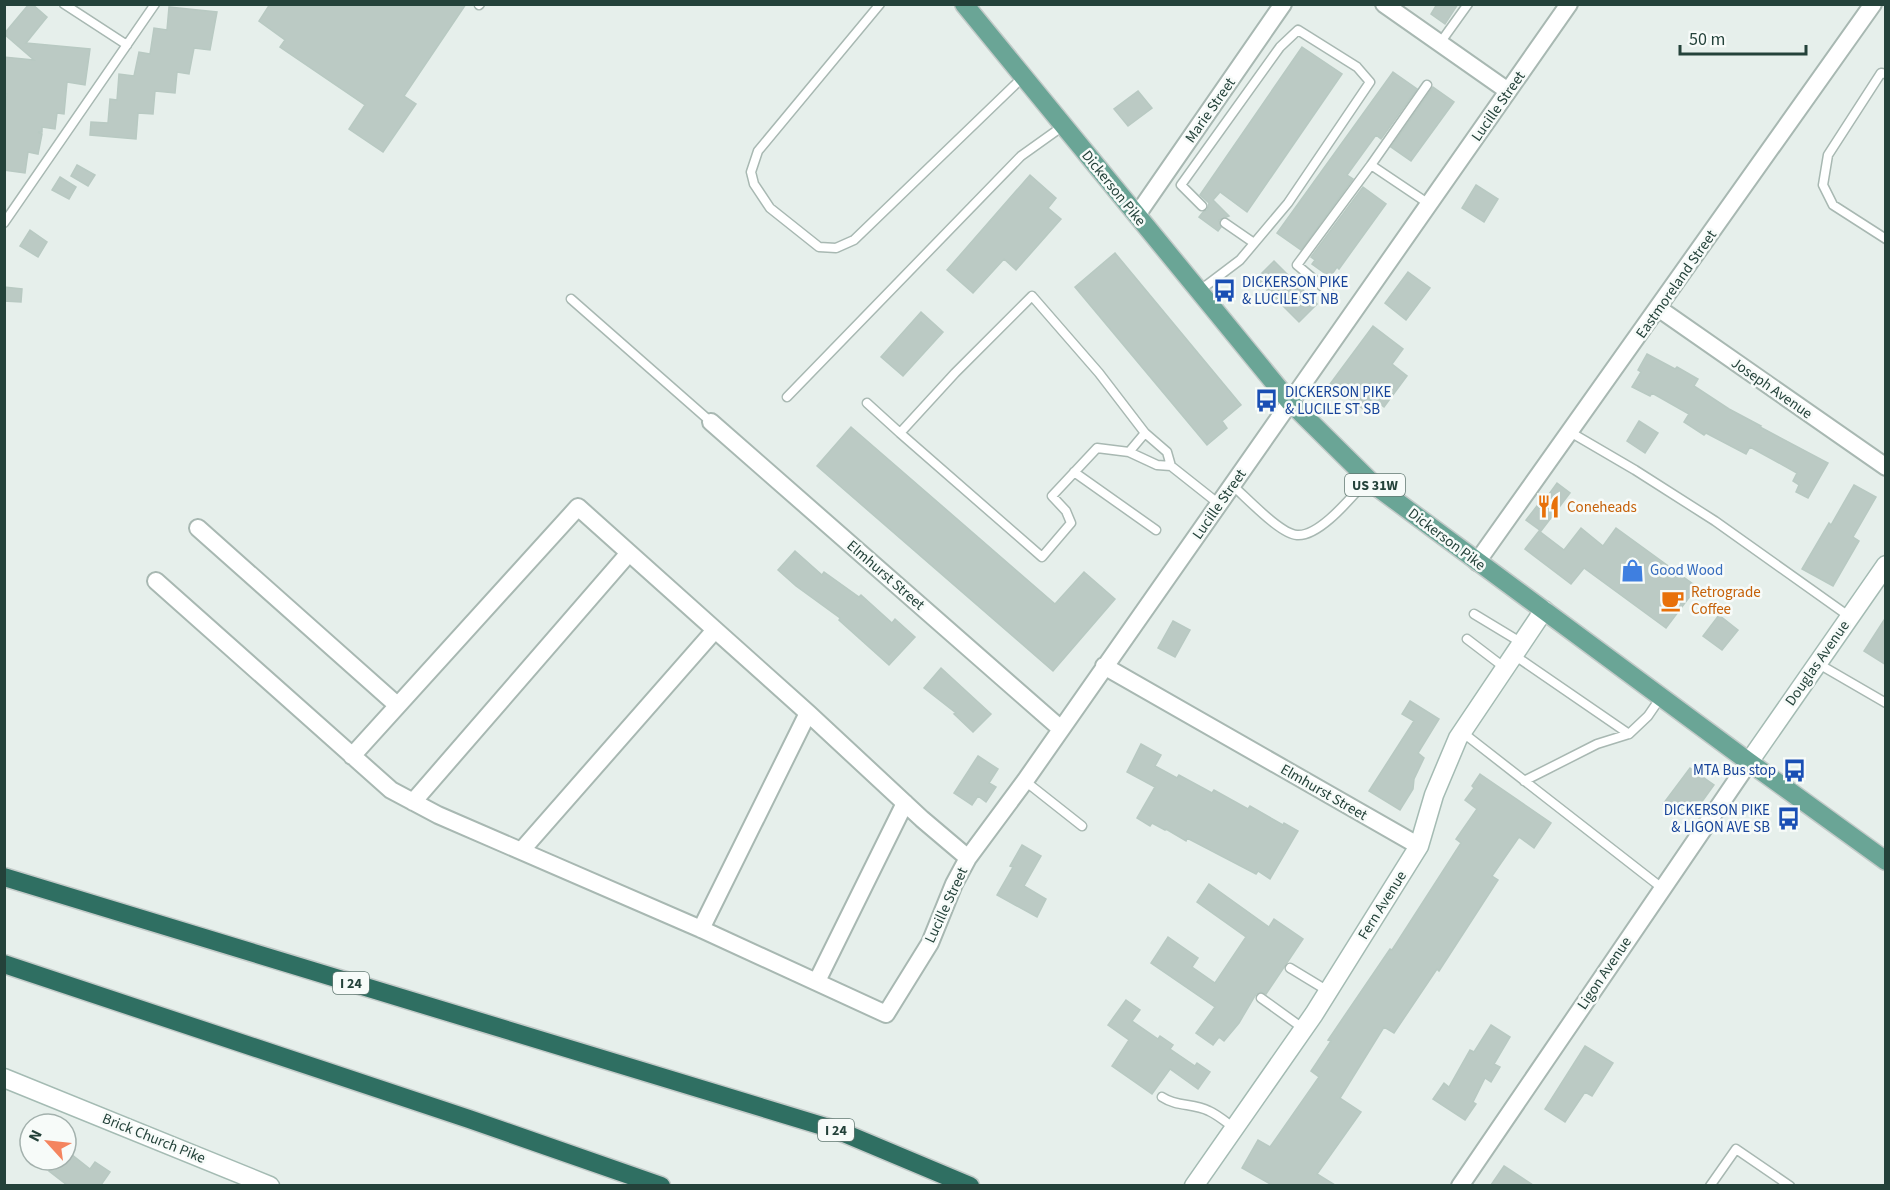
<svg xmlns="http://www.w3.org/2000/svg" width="1890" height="1190" font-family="'Source Sans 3',sans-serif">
	<rect width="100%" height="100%" fill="#e6efeb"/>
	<path fill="#bbcac4" stroke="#b8c9c2" stroke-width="1.5" d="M29,4H32L47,17L26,43L90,49L85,85L67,82L64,114L57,113L55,129L42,127V132H38L42,134L38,154L28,152L25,173L4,170V118L7,94H4V57L34,60L4,34Z
		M270,4H466L404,96L416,104L383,152L349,129L365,105L280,47L285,40L259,21Z
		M1437,4H1458L1445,24L1431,14Z
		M169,7L217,12L210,50L194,48L189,74L177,72L175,93L155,91L153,114L138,113L136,139L90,135L91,122L108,123L110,99L117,100L119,74L134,76L139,52L150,54L154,28L167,30Z
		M1302,47L1342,74L1247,212L1220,192L1213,200L1229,216L1219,220L1221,227L1218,231L1199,217L1203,212L1207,210L1209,203L1200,195Z
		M1393,72L1417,89L1381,139L1376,135L1347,175L1353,179L1301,250L1277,233Z
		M1433,87L1454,102L1411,161L1391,147Z
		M1138,91L1152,108L1128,126L1114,109Z
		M77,165L95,175L88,186L71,176Z
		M1030,175L1056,198L1048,208L1061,219L1016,270L1004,259L973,293L947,270Z
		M60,177L76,187L69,199L52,190Z
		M1476,185L1498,199L1484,222L1462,208Z
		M1363,187L1386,204L1339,269L1337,267L1330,277L1312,264L1315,260L1311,257Z
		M30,230L47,242L38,257L20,246Z
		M1115,253L1241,405L1222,421L1227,428L1207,445L1075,287Z
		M1274,261L1317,304L1299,322L1256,279Z
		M1408,272L1430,288L1406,320L1385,303Z
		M4,287L22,289L21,302L4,301Z
		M921,312L943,332L903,376L881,357Z
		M1373,326L1403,349L1392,364L1407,376L1384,407L1375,400L1366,411L1330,384Z
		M1647,354L1675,369L1677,367L1698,379L1694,386L1729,409L1761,426L1760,427L1828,463L1808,498L1796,492L1799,485L1793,481L1797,473L1750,447L1746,454L1706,433L1704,435L1684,422L1689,414L1652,393L1650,396L1632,387L1641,372L1638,370Z
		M1639,421L1658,433L1645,453L1627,441Z
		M851,427L1055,604L1084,572L1115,599L1053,671L817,466Z
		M1557,483L1570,493L1541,531L1526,520L1537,506L1539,508Z
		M1854,485L1876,497L1853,537L1859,541L1833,586L1802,569L1829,523L1831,525Z
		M1581,528L1603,546L1616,528L1697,587L1666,628L1584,568L1571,584L1525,549L1539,531L1564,550Z
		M795,551L822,575L824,572L859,597L861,595L892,623L895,619L915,637L889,665L839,620L840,618L796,586L778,570Z
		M1719,615L1738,630L1722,650L1703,636Z
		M1886,617V665L1864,651Z
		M1173,621L1190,630L1175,657L1158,648Z
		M941,668L991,714L973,732L954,714L956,713L924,688Z
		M1410,701L1439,719L1418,753L1424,758L1414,779L1413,789L1400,810L1369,791L1414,721L1402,714Z
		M1141,744L1161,755L1155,766L1177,778L1179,775L1212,793L1214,790L1248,809L1250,806L1283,825L1284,823L1298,831L1270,879L1258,871L1256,874L1187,838L1186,841L1166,829L1165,830L1152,823L1150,826L1137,818L1155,787L1127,772Z
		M978,756L998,769L989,783L996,787L986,802L978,796L972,805L954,793Z
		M1690,768L1714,785L1696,810L1686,803L1677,815L1663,804Z
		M1480,774L1551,823L1534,848L1519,837L1492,876L1498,880L1439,971L1437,969L1394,1033L1384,1027L1340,1098L1361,1112L1317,1174L1335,1185H1272L1242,1168L1258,1140L1270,1147L1319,1077L1311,1071L1331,1041L1328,1040L1390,949L1392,950L1461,843L1456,839L1477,809L1465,800L1474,788L1472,786Z
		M1022,845L1041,856L1024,886L1046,899L1037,917L997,895L1013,867L1010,866Z
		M1209,884L1269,927L1274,919L1303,939L1266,994L1261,992L1256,994L1239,1023L1224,1041L1219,1037L1213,1045L1196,1033L1215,1007L1151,963L1168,937L1198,958L1192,967L1215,983L1246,937L1197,902Z
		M1126,1000L1140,1010L1132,1021L1158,1039L1160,1036L1173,1045L1170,1049L1195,1066L1197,1063L1210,1072L1198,1089L1170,1069L1152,1094L1112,1066L1129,1040L1108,1025Z
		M1491,1025L1510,1037L1494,1064L1500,1067L1491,1082L1485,1078L1473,1102L1476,1104L1465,1120L1433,1099L1444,1083L1449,1087L1470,1050L1474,1052Z
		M1585,1046L1613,1063L1592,1096L1585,1092L1565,1122L1545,1109Z
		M66,1150L90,1169L95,1162L110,1172L101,1185H67L49,1171L57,1160H66Z
		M1504,1166L1533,1185H1491Z"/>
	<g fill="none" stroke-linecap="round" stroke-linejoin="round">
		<defs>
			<path id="lane" d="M64,4L127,45
				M880,4L758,151L751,172L754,184L770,208L819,247L836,248L854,240L1023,77
				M479,5L480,4
				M1440,43L1468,4
				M1886,74L1881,73L1828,155L1823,185L1833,205L1886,239
				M1427,85L1371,165L1429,204
				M4,223L155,4
				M1225,223L1254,243
				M1199,291L1240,260L1288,203L1370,82L1357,67L1298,30L1280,47L1181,185L1202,206
				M1329,292L1297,265L1371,165
				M571,299L711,422
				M787,397L1021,156L1063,126
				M867,403L900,433
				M1570,432L1635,470L1715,521L1850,617
				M1145,433L1129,452L1097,448L1052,496L1066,511L1071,523L1042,557L900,433L955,373L1032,296L1099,373L1145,433L1167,452L1171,466
				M1129,452L1157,465L1171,466L1219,504
				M1074,472L1156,530
				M1232,485C1246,497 1280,534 1297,535C1320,537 1353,495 1368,479
				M1474,614L1522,643
				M1467,639L1505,668
				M1514,655L1629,734
				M1817,663L1886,703
				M1462,732L1662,888
				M1025,781L1082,826
				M1524,781L1597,744L1629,734L1648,716L1661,697
				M1290,968L1328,991
				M1261,998L1304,1029
				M1162,1097C1177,1107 1193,1103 1209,1111C1218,1115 1226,1122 1234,1128
				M1710,1186L1736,1149L1790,1186"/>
			<path id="street" d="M1384,4L1508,91
				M1137,215L1283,4
				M1658,308L1886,467
				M711,422L1061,729
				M198,528L397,705
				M1477,562L1873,4
				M156,581L391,790L438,815L701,929L886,1014L930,943L954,884L968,858L1025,781L1569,4
				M1104,666L1419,846
				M352,756L578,507L808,713L922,819L968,858
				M413,802L629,553
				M521,851L715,630
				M701,929L808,713
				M817,981L905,803
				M1460,1186L1749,762"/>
			<path id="secondary" d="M1749,762L1886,565
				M4,1078L270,1186
				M1194,1186L1314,1014L1419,846L1434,795L1458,738L1544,610"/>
			<path id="primary" d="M964,4L1290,402L1373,484L1749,762L1886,861"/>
			<path id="highway" d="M4,877L839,1131L970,1186
				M4,964L469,1119L661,1186"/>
		</defs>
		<use href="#lane" stroke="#a8b8b2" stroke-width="11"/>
		<use href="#street" stroke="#a8b8b2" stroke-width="20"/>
		<use href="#secondary" stroke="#a4bbb3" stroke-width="21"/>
		<use href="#primary" stroke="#c2cac8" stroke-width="21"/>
		<use href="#highway" stroke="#c2cac8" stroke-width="21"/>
		<use href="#lane" stroke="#fff" stroke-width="8"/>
		<use href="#street" stroke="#fff" stroke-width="16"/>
		<use href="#secondary" stroke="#fff" stroke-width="18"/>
		<use href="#primary" stroke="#6aa596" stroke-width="18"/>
		<use href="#highway" stroke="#2f6f62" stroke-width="18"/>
	</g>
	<defs>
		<symbol id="bus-bare" viewBox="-9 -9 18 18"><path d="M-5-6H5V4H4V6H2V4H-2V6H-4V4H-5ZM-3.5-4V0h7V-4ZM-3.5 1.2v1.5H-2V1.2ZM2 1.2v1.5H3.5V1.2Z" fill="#1a4fb4" stroke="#f7fbf9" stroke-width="2.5" paint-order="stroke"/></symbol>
		<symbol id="restaurant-bare" viewBox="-9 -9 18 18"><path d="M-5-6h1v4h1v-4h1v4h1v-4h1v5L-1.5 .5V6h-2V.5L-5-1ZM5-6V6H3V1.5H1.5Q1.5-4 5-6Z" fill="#e8710a" stroke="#f7fbf9" stroke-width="2.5" paint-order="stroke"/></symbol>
		<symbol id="shop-bare" viewBox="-9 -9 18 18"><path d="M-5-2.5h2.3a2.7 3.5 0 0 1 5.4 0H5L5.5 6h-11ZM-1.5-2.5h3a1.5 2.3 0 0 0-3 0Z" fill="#3f7fe0" stroke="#f7fbf9" stroke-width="2.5" paint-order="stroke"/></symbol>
		<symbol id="cafe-bare" viewBox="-9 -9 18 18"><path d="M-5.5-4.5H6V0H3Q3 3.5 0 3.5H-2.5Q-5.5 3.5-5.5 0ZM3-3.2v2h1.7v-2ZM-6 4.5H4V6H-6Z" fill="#e8710a" stroke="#f7fbf9" stroke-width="2.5" paint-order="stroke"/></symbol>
	</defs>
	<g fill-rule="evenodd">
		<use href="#bus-bare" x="1208" y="274" width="33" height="33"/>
		<use href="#bus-bare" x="1250" y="384" width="33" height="33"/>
		<use href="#restaurant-bare" x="1532" y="490" width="33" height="33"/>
		<use href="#shop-bare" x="1616" y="554" width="33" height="33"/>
		<use href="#cafe-bare" x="1656" y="584" width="33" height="33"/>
		<use href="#bus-bare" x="1778" y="754" width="33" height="33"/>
		<use href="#bus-bare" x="1772" y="802" width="33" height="33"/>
	</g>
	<g text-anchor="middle" stroke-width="5" stroke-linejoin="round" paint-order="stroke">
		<g fill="#f7fbf9" stroke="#637a73" stroke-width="1.5">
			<rect x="1345" y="474" width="60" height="22" rx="4.5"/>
			<rect x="333" y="972" width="36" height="22" rx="4.5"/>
			<rect x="818" y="1119" width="36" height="22" rx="4.5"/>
		</g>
		<g font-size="14" font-weight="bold" fill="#24423a">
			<text x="1375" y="490">US 31W</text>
			<text x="351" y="988">I 24</text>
			<text x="836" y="1135">I 24</text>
		</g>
		<g font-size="15" fill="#24423a" stroke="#f7fbf9">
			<text transform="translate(1498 106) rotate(-55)" y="5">Lucille Street</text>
			<text transform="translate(1210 110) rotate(-55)" y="5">Marie Street</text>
			<text transform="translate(1114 188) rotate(51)" y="5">Dickerson Pike</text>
			<text transform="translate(1676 284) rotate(-55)" y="5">Eastmoreland Street</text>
			<text transform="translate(1772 388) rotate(35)" y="5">Joseph Avenue</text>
			<text transform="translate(1219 504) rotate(-55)" y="5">Lucille Street</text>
			<text transform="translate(1447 539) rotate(37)" y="5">Dickerson Pike</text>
			<text transform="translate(886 575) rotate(41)" y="5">Elmhurst Street</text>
			<text transform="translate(1817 663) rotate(-55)" y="5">Douglas Avenue</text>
			<text transform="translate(1324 792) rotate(30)" y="5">Elmhurst Street</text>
			<text transform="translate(946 905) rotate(-65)" y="5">Lucille Street</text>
			<text transform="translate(1382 905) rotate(-58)" y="5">Fern Avenue</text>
			<text transform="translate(1604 973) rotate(-56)" y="5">Ligon Avenue</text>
			<text transform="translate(154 1138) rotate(22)" y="5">Brick Church Pike</text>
		</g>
		<g font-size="15" fill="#164399" stroke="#f7fbf9" text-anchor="start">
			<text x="1242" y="287">DICKERSON PIKE<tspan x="1242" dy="17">&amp; LUCILE ST NB</tspan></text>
			<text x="1285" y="397">DICKERSON PIKE<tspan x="1285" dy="17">&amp; LUCILE ST SB</tspan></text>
			<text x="1776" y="775" text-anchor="end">MTA Bus stop</text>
			<text x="1770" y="815" text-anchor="end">DICKERSON PIKE<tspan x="1770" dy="17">&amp; LIGON AVE SB</tspan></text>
		</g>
		<g font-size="15" fill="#c56008" stroke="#f7fbf9" text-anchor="start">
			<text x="1567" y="512">Coneheads</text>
			<text x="1691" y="597">Retrograde<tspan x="1691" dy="17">Coffee</tspan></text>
		</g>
		<g font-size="15" fill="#366cbe" stroke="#f7fbf9" text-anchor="start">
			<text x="1650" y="575">Good Wood</text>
		</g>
	</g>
	<rect width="1890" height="1190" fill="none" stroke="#24423a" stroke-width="12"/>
	<g transform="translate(48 1142) rotate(297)"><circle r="28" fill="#f7fbf9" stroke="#a3b1ad" stroke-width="1.5"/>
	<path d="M0-4.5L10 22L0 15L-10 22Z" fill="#f4845f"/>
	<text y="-9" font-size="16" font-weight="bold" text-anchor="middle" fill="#24423a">N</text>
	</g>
	<path d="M1680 45v9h126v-9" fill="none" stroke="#24423a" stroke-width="3"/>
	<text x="1689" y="45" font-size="18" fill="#24423a" stroke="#f7fbf9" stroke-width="4.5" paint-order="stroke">50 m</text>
</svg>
